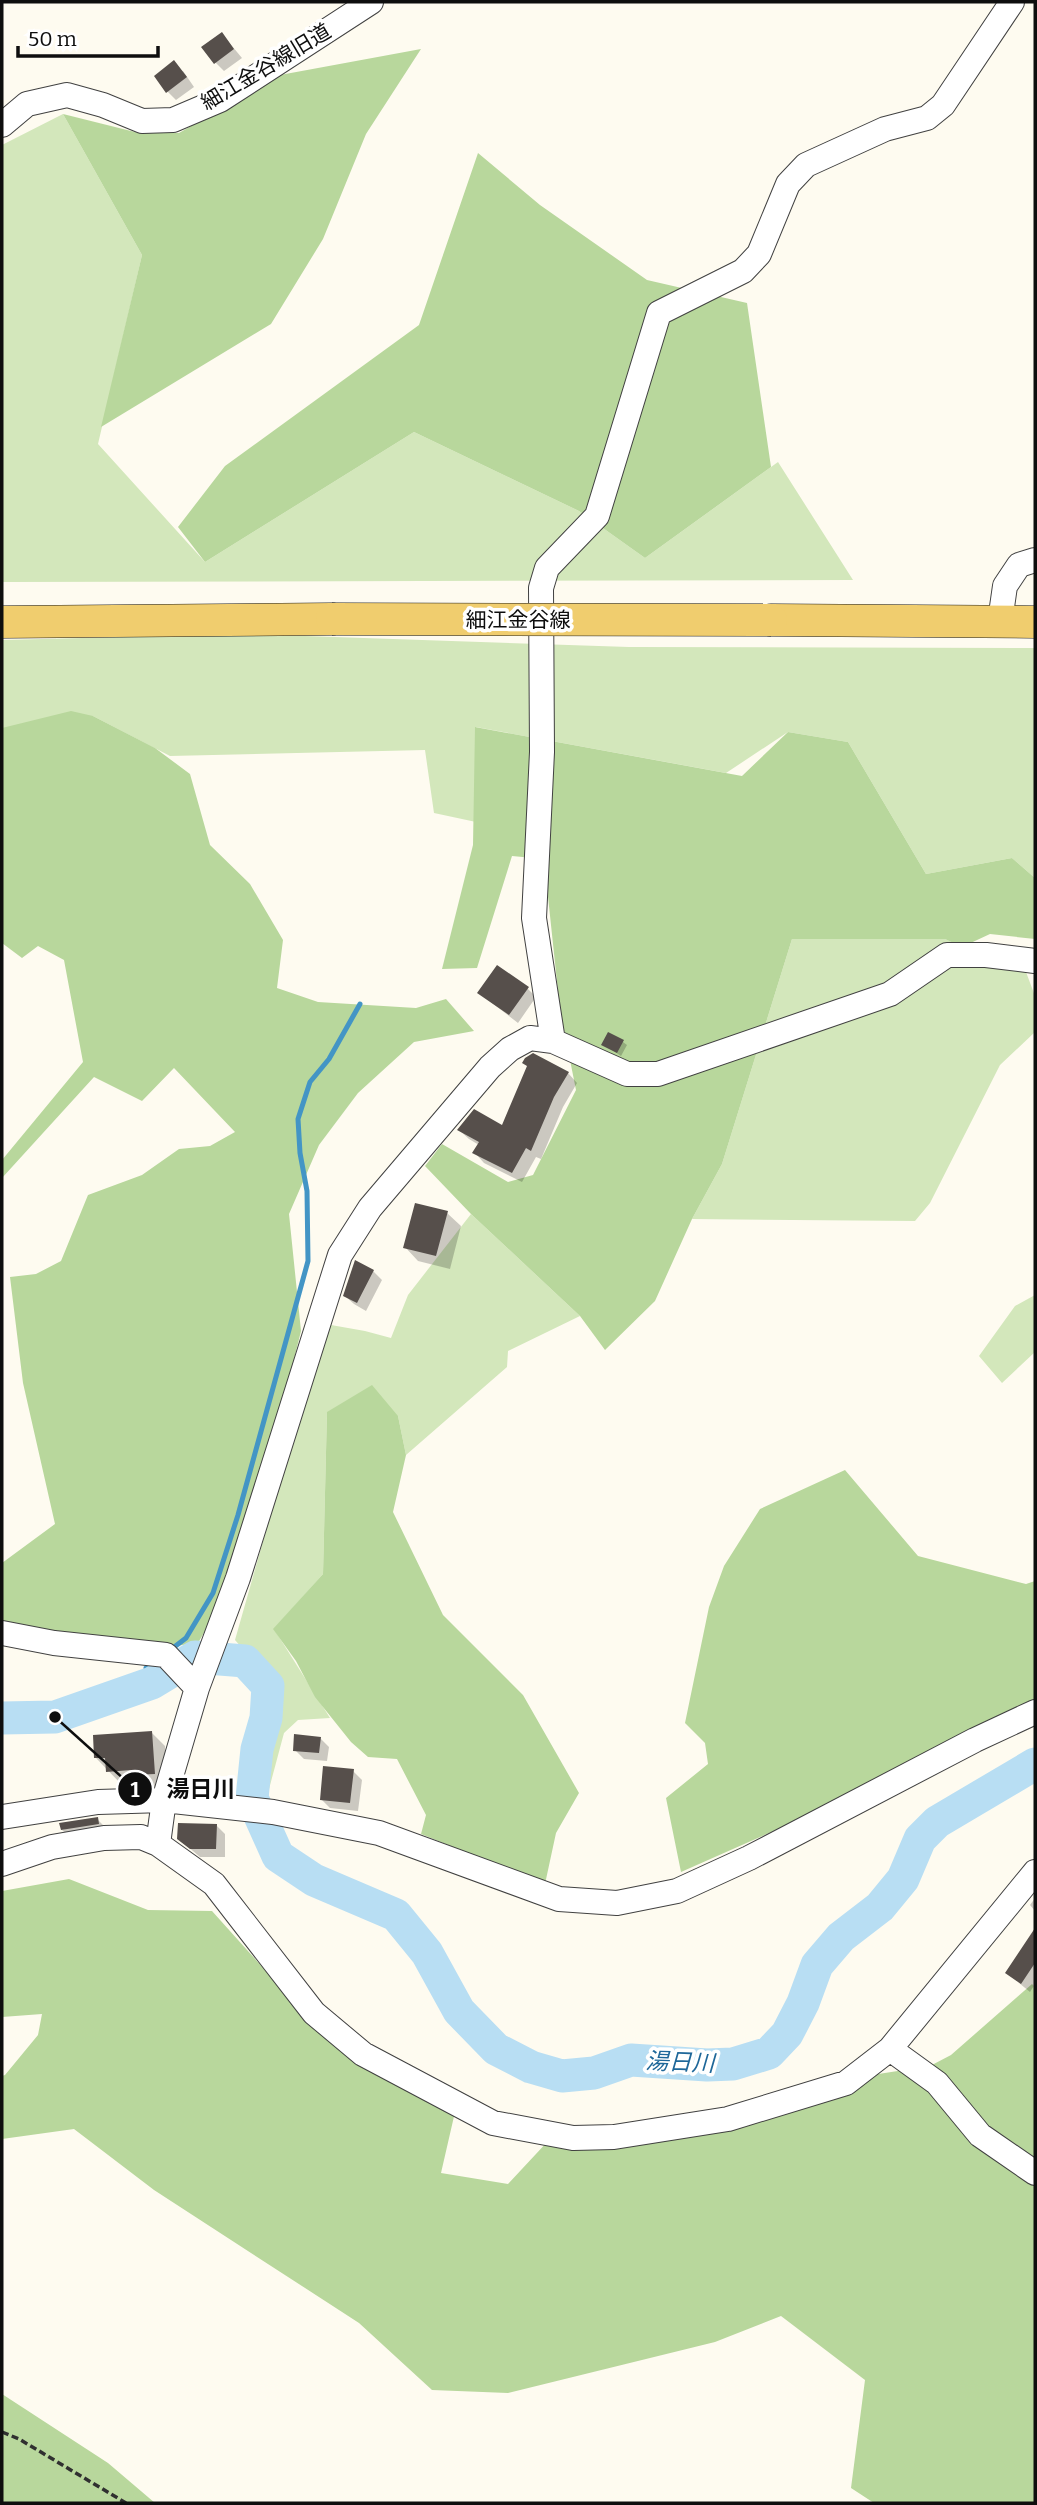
<svg xmlns="http://www.w3.org/2000/svg" width="1037" height="2505" font-family="Bitter,'Noto Sans JP',serif">
	<rect width="100%" height="100%" fill="#fefbf0"/>
	<path fill="#d3e7bb" d="M63,114L142,255L98,444L205,562L414,432L579,511L645,558L778,462L853,580L2,582V145Z
		M243,634L629,647L1035,648V878L1012,858L926,874L848,742L788,732L726,773L476,727V822L434,813L425,750L170,756L93,716L2,730V640Z
		M792,939H945L1026,972L1035,996V1032L1000,1065L930,1203L915,1221L692,1219L722,1164Z
		M471,1214L580,1316L508,1351L507,1367L406,1455L398,1416L327,1412L323,1574L274,1629L330,1718L298,1720L284,1733L269,1789L262,1772L271,1681L235,1640L305,1393L331,1325L365,1331L391,1338L408,1295Z
		M1035,1295V1352L1002,1383L979,1356L1015,1306Z"/>
	<path fill="#b8d79c" d="M421,49L366,134L323,239L271,324L101,427L142,255L63,114L139,133H179L280,75Z
		M478,153L540,205L647,280L747,303L771,467L645,558L579,511L414,432L205,562L178,527L225,466L419,325Z
		M71,711L93,716L155,748L190,774L210,845L250,884L283,940L277,988L318,1002L416,1008L446,999L474,1031L414,1042L358,1093L319,1145L289,1214L301,1331L243,1565L198,1643L136,1651L2,1633V1563L55,1524L23,1383L10,1277L36,1274L61,1261L88,1195L142,1175L179,1149L210,1146L235,1132L174,1068L142,1101L94,1077L2,1178V1160L83,1062L64,960L38,946L22,958L2,943V728Z
		M475,727L742,776L788,732L848,742L926,874L1012,858L1035,878V939L990,934L962,947L945,939H792L722,1164L692,1219L655,1301L605,1350L580,1316L471,1214L425,1166L442,1144L508,1182L533,1175L576,1090L560,1010L544,859L512,856L477,968L442,969L473,845Z
		M372,1385L398,1416L406,1455L393,1512L443,1615L523,1695L579,1793L556,1833L545,1884L421,1834L426,1815L397,1759L368,1757L351,1742L315,1697L296,1661L273,1629L323,1574L327,1412Z
		M845,1470L918,1556L1026,1584L1035,1581V1703L857,1794L681,1872L666,1798L708,1764L705,1743L685,1723L709,1607L724,1566L760,1509Z
		M69,1879L148,1910L212,1911L282,1989L455,2112L441,2173L508,2184L549,2140L711,2128L859,2077L930,2066L951,2055L1032,1984L1035,1987V2503H874L851,2488L865,2380L781,2316L715,2342L508,2393L432,2390L359,2323L154,2190L74,2129L2,2139V2076L5,2075L38,2035L42,2014L2,2017V1891Z
		M2,2394L108,2463L155,2503H2Z"/>
	<path fill="#0003" d="M222,34L242,58L224,71L215,62Z
		M183,71L194,87L176,100L167,91Z
		M527,988L536,997L518,1023L479,993Z
		M623,1042L627,1045L621,1056L603,1044Z
		M568,1073L577,1083L563,1107L541,1159L536,1157L522,1182L484,1163L475,1153L479,1145L469,1139L459,1130L503,1127Z
		M447,1213L461,1226L450,1269L418,1261L405,1247Z
		M356,1263L373,1271L382,1280L366,1311L354,1304L345,1296Z
		M151,1732L165,1746L167,1787L146,1788L142,1783L122,1785L96,1758Z
		M320,1738L329,1747L327,1761L304,1759L295,1750Z
		M353,1771L362,1780L358,1811L330,1808L321,1799Z
		M97,1819L106,1828L71,1838L62,1830Z
		M216,1825L225,1834V1857H200L179,1839Z
		M1035,1898V1911L1030,1905Z
		M1035,1932V1984L1030,1992L1007,1973Z"/>
	<g fill="none" stroke-linecap="round" stroke-linejoin="round">
		<path stroke="#4395c5" stroke-width="5" d="M169,1651L186,1638L213,1593L238,1515L308,1261L307,1191L300,1153L298,1119L310,1082L329,1059L360,1004
			M152,1683L146,1668L152,1663"/>
		<path stroke="#b8def3" stroke-width="33" d="M2,1718L55,1717L152,1683L195,1657L245,1661L268,1686L266,1718L257,1749L252,1798L278,1856L314,1880L396,1915L427,1953L459,2011L496,2049L531,2067L562,2076L594,2073L631,2060L707,2065L733,2064L769,2053L787,2034L803,2003L817,1965L841,1937L880,1907L903,1879L920,1839L937,1822L1035,1764"/>
	</g>
	<path fill="#564f4b" d="M222,32L234,49L214,64L201,47Z
		M174,60L187,77L166,93L154,76Z
		M497,965L529,987L509,1015L477,993Z
		M608,1032L624,1040L617,1053L601,1045Z
		M533,1053L569,1072L554,1097L531,1151L526,1148L512,1173L472,1153L479,1142L457,1130L474,1109L502,1125L527,1066L522,1063L525,1058Z
		M415,1203L448,1211L436,1256L403,1248Z
		M355,1260L374,1270L357,1303L343,1296Z
		M152,1731L155,1774L131,1775V1770L106,1772L105,1758H94L93,1735Z
		M294,1734L321,1737L319,1753L293,1751Z
		M323,1766L354,1769L350,1803L320,1800Z
		M98,1817L99,1824L61,1830L59,1823Z
		M178,1823L217,1824L216,1849H190L177,1839Z
		M1035,1928V1963L1021,1984L1005,1973Z"/>
	<g fill="none" stroke-linecap="round" stroke-linejoin="round">
		<defs>
			<path id="minor" d="M2,125L27,104L67,95L103,105L142,121L173,120L220,100L371,2
				M1000,621L1005,586L1019,565L1035,560
				M553,1041L534,918L542,752L541,588L547,568L597,516L659,313L743,271L759,254L788,184L806,165L885,129L927,118L943,105L1012,2
				M2,1633L54,1643L166,1655L197,1688
				M2,1817L98,1802L164,1800L273,1812L379,1833L559,1899L617,1903L677,1891L749,1858L975,1740L1035,1712
				M158,1844L164,1800L197,1688L238,1578L340,1255L370,1208L490,1067L510,1049L530,1038L553,1041L627,1074H658L890,994L947,955H986L1035,961
				M2,1864L52,1847L104,1838L141,1837L158,1844L214,1884L314,2013L363,2054L493,2123L573,2138L614,2137L728,2119L846,2083L890,2049L1035,1872
				M890,2049L937,2083L980,2135L1035,2173"/>
			<path id="major" d="M771,620L1035,622
				M2,622L332,619"/>
		</defs>
		<use href="#minor" stroke="#414141" stroke-width="26"/>
		<use href="#major" stroke="#1f1f1f" stroke-width="33"/>
		<path stroke="#303030" stroke-width="3.5" stroke-dasharray="7 3.5" stroke-linecap="butt" d="M2,2432L19,2439L126,2503"/>
		<use href="#minor" stroke="#fff" stroke-width="24"/>
		<use href="#major" stroke="#f0cd6e" stroke-width="32"/>
		<defs>
			<path id="major-bridge" d="M332,619L771,620"/>
		</defs>
		<use href="#major-bridge" stroke="#1f1f1f" stroke-width="33" stroke-linecap="butt"/>
		<use href="#major-bridge" stroke="#f0cd6e" stroke-width="32"/>
	</g>
	<g text-anchor="middle" stroke-width="7" stroke-linejoin="round" paint-order="stroke">
		<g font-size="21" fill="#0e0e0e" stroke="#fff">
			<text transform="translate(266 67) rotate(-31)" y="7">細江金谷線旧道</text>
			<text x="518" y="627">細江金谷線</text>
		</g>
		<g font-size="23" font-style="italic" fill="#1e6799" stroke="#fff">
			<text transform="translate(680 2062) rotate(2)" y="8">湯日川</text>
		</g>
	</g>
	<path fill="none" stroke="#0e0e0e" stroke-width="2.5" d="M55 1717L135 1789"/>
	<g fill="#0e0e0e" stroke="#fff" stroke-width="2.5">
		<circle cx="55" cy="1717" r="7"/>
		<circle cx="135" cy="1789" r="18"/>
	</g>
	<g font-size="21" text-anchor="middle" font-weight="bold" fill="#fff">
		<text x="135" y="1797">1</text>
	</g>
	<g font-size="23" text-anchor="middle" font-weight="bold" fill="#0e0e0e" stroke="#fff" stroke-width="7" stroke-linejoin="round" paint-order="stroke">
		<text x="201" y="1797">湯日川</text>
	</g>
	<rect width="1037" height="2505" fill="none" stroke="#0e0e0e" stroke-width="7"/>
	<path d="M18 46v10h140v-10" fill="none" stroke="#0e0e0e" stroke-width="3.5"/>
	<text x="28" y="46" font-size="21" fill="#0e0e0e" stroke="#ffffff" stroke-width="5" paint-order="stroke">50 m</text>
</svg>
